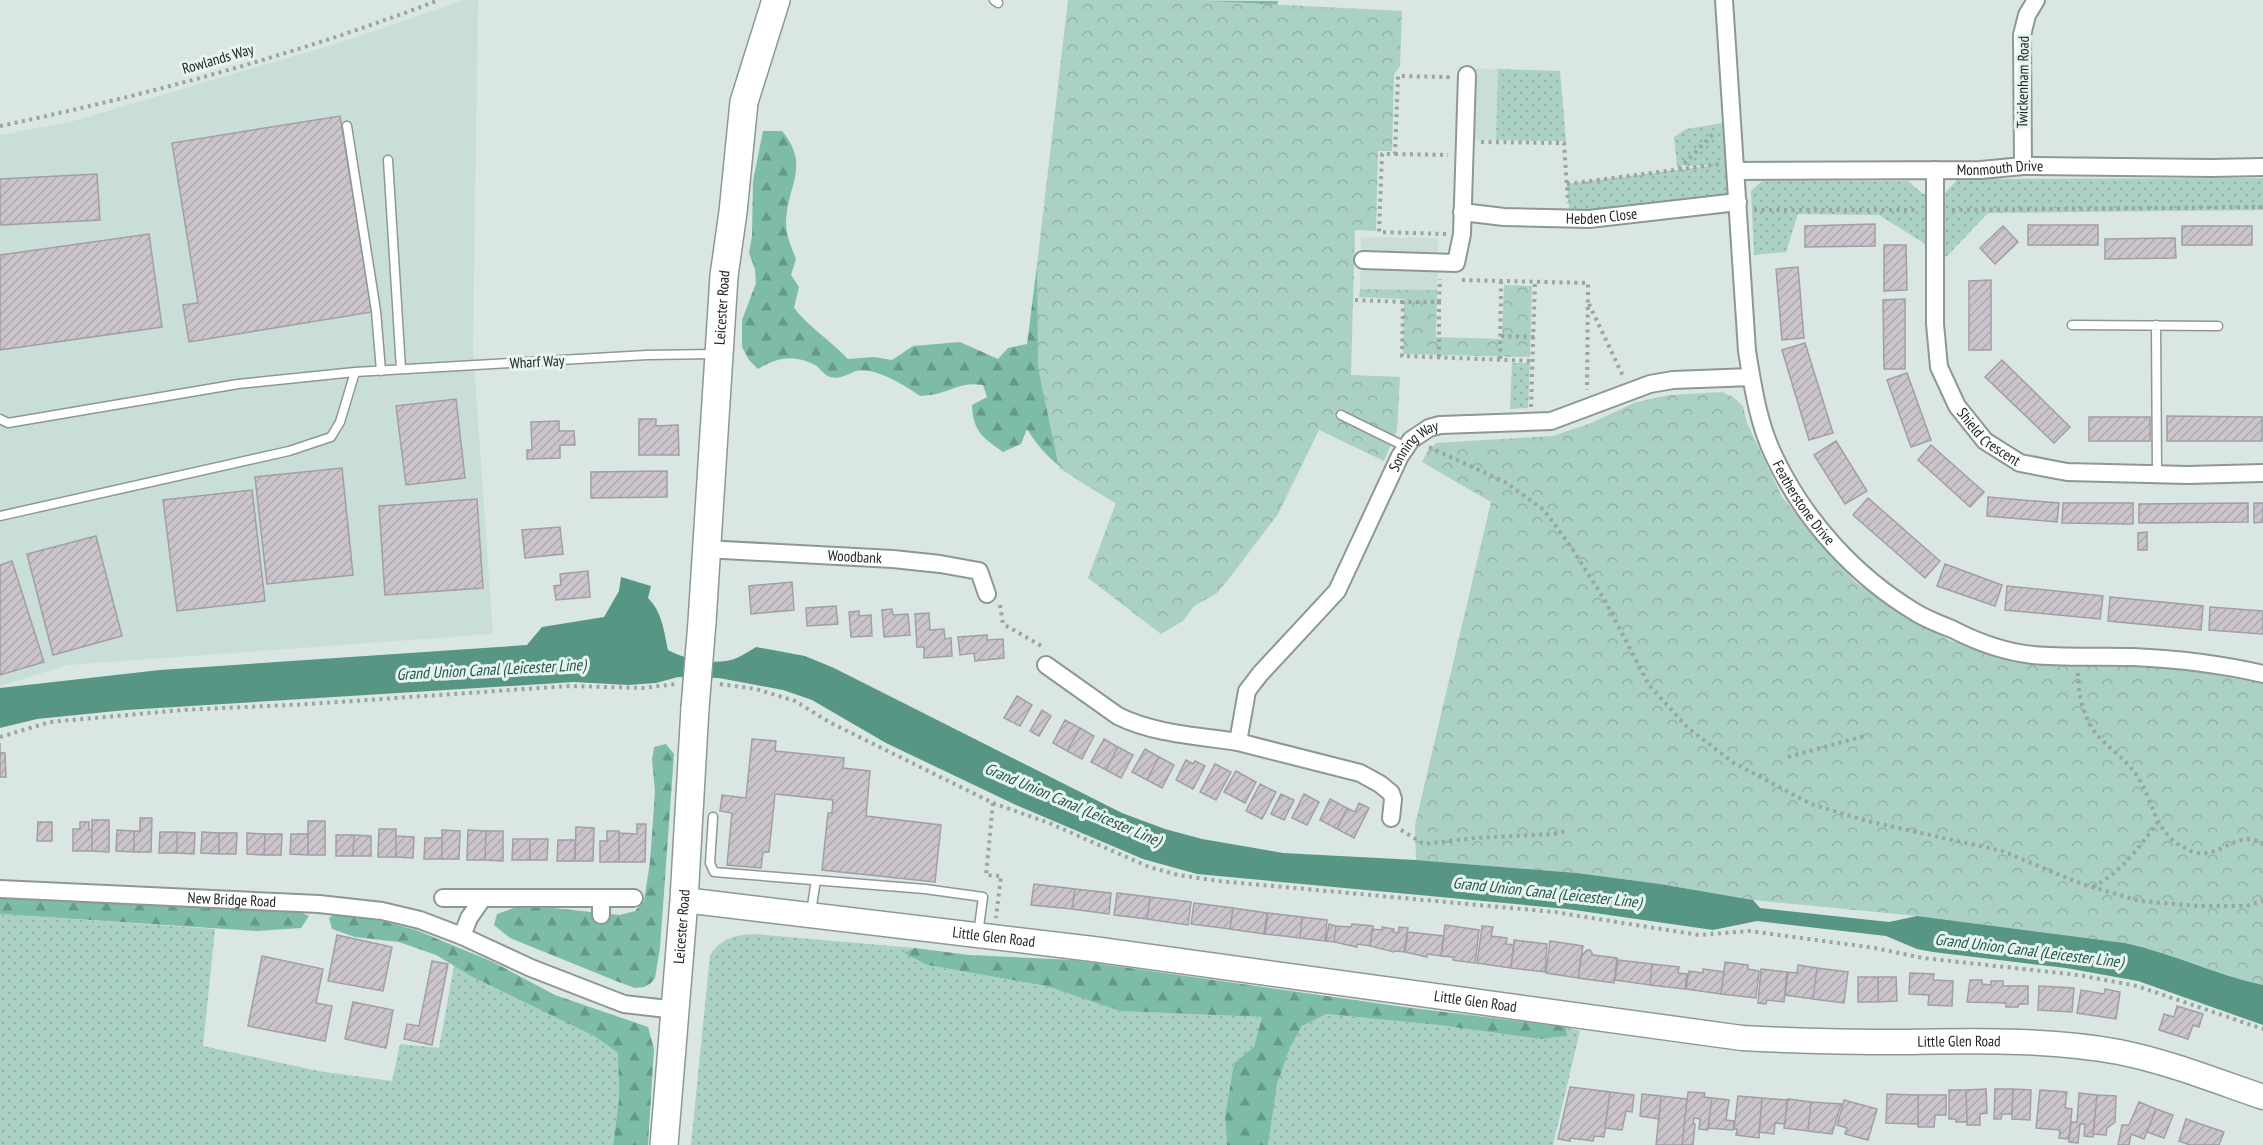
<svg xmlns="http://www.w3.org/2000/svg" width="2263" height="1145" font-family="'PT Sans Narrow',sans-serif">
	<defs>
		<pattern id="grass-dots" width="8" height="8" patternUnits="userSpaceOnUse" patternTransform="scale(1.5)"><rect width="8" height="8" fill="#abd0c4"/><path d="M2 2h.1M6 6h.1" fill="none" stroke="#93b2a8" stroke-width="1.8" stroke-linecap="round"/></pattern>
		<pattern id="forest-firs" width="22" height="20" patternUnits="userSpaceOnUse" patternTransform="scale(1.5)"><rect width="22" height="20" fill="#7dbca9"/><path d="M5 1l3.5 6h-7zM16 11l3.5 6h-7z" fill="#669989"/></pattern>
		<pattern id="park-crowns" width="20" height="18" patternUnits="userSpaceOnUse" patternTransform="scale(1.5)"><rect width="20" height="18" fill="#abd0c4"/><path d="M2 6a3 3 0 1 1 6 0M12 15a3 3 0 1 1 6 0" fill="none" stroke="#93b2a8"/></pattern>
		<pattern id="building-hatch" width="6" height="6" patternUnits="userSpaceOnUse" patternTransform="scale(1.5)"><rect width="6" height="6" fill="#cbc4cc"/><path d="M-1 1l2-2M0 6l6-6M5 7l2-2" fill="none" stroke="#aea8af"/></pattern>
	</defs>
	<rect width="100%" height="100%" fill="#dae6e2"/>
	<path fill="#c9ded7" d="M464,0H478L473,350L493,634L68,665L0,686V135L70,122L342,42Z
		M1459,68L1498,69L1496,140L1457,139Z
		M1361,237L1438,238L1437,290L1360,289Z"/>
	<path fill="url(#grass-dots)" d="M1498,69L1560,71L1566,141L1496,140Z
		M1724,123L1738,202L1570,219L1567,184L1716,165L1677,166L1674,137L1686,129Z
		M2263,178V210L1988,213L1946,257L1879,215L1798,214L1786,252L1754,255L1751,191L1762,181H1908L1923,194L1943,195L1958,179Z
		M1512,363H1530L1528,408L1510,409Z
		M0,914L215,929L203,1046L318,1071L392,1081L400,1044L439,1048L454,966L594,1036L618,1053L619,1099L613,1145H0Z
		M754,934L915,948L905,953L927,965L1046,986L1120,1011L1263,1017L1254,1047L1234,1063L1225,1116L1227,1145H691L710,955C722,938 734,935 754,934Z
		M1326,1014L1438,1025L1541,1039L1566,1036V1027L1580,1031L1553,1145H1268C1273,1109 1277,1057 1301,1028C1306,1021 1318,1018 1326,1014Z"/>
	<path fill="url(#forest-firs)" d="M1112,0L1278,1L1276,13L1116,503C1079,480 1050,467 1027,429L1021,444L1003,452C982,437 973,431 972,405L987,397L983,385C965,382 956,388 940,393C934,395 926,395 920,396C906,386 874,366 856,371C848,374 840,380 830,377C824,375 820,368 815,365C795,354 777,357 758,369L749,360L742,347V320L756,283L755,269L749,253L752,236L753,181L763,131H782C811,166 787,185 786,222C786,236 791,246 796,259L791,275L799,287L794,308C810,328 831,341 848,359L874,357L892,360L913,346L960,342L998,359L1008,348L1027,344L1037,265Z
		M666,744L674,754L660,948L655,978L651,983L644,987L635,988L616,981L510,938L494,925L497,914L514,908L533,906L620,915L635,911L644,901L650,862L655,791L652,760L654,747Z
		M0,896L298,911L309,916L301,928L257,931L0,914Z
		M336,913L370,918L416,930L493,962L555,995L648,1027L654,1049L648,1145H613L619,1099L618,1053L594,1036L471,976L436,955L399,942L355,937L332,929L329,918Z
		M915,948L969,955L1073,960L1404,1007L1566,1027L1567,1036L1541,1039L1438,1025L1326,1014L1302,1026L1290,1047L1277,1084L1268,1145H1227L1225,1116L1234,1063L1254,1047L1262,1017L1120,1011L1046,986L927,965L904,953Z"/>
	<path fill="url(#park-crowns)" d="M1068,0H1189L1402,11L1400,66L1394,75L1392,151H1378L1376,231L1355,230L1351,375L1400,377L1397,430L1384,461L1319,430L1278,514L1231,576L1217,593L1194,606L1183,621L1161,634L1088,578L1116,503L1059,468L1038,368L1037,265Z
		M1504,285L1532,286L1530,357L1403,354L1404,299L1359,297L1360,289L1437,290L1436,337L1502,339Z
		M1722,392L1733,397L1743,406L1747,423L1782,497L1856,583L1951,641L2024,660L2191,670L2263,684V985C2216,975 2172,953 2125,943L1917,916L1753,900L1660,884L1577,873L1416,860L1415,825L1491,502L1422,462L1427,452L1436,443L1553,436L1591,423L1634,403L1654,398L1670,395Z"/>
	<path fill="#579684" d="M621,577L651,586L648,598C662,612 664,631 668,650C687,660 719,667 739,657C745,654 751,650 756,647L805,656L834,668L1122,813L1165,829L1202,839L1283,853L1416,860L1577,873L1660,884L1753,900L1760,908L1889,922L1917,916L2125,943C2172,953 2216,975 2263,985V1025L2138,981L2066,968L1933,952L1917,949L1886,936L1757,921L1713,930L1567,909L1197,874L1143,859L1016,805L886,743L812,700L783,690L719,678L678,677L656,683L628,685L574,682L126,710L37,719L0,728V688L160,670L527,645L542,627L604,617L619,591Z"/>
	<path fill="url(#building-hatch)" stroke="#a39da5" stroke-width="1.5" d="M340,116L372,312L189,342L183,305L198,303L172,143Z
		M97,174L100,220L0,225V179Z
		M1875,224V246L1805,247V226Z
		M2028,225H2098V245H2028Z
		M2003,226L2018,242L1995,264L1980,248Z
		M2182,226H2252V245H2182Z
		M149,234L162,327L0,350V255Z
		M2175,238L2176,258L2105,259V239Z
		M1884,245H1906L1907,290L1884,291Z
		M1798,267L1804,338L1782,340L1776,269Z
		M1991,280V350H1969V281Z
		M1905,299V369H1884L1883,300Z
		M1805,343L1833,433L1809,440L1782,350Z
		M2002,360L2070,427L2054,443L1985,377Z
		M1907,373L1931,440L1911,447L1887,380Z
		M456,399L465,478L406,485L396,406Z
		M2167,416L2262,417V441H2167Z
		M2089,417H2150V441H2089Z
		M639,419H656V426L678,425L679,455H639Z
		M559,421V431H574L575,445H560V458L527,459V450H532L531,422Z
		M1836,441L1867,491L1845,504L1814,455Z
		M1931,445L1984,492L1970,507L1918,460Z
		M342,468L353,575L267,584L255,477Z
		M667,471V497L591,498V472Z
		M252,490L265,601L177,611L163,500Z
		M1988,497L2059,503L2057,522L1987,516Z
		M1868,498L1940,561L1925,578L1853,515Z
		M477,499L483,588L385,595L379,506Z
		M2063,503H2133V524L2062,523Z
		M2248,503V522L2139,523V504Z
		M2254,503H2263V522L2254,523Z
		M560,527L563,554L525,558L522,530Z
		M2147,532V550H2138V533Z
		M96,536L122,636L53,655L27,554Z
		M12,561L44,662L0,675V565Z
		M1945,564L2002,585L1995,606L1937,586Z
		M588,571L590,597L556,600L554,586L561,585L560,574Z
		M792,582L794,610L751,614L749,586Z
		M2007,586L2103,596L2100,619L2005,610Z
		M2110,597L2203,606L2201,630L2108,621Z
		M836,606L838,624L807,626L806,608Z
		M2210,607L2263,611V634L2209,630Z
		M892,609L893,615L908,614L910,635L884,637L882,610Z
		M859,611V616L871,615L872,636L851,637L849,612Z
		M929,613L930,630L944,629L945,639L951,638L952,656L924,658V647H917L915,614Z
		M987,635V640L1003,639L1004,658L975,661L974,653L960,655L958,637Z
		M1017,696L1032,705L1020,726L1004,718Z
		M1042,710L1051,716L1039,736L1030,731Z
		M1065,720L1080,728L1067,751L1053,743Z
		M1080,728L1094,736L1082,759L1067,751Z
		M752,739L776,741L775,751L844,758L843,768L870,771L866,816L941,825L935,882L822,870L828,813H832L833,800L775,794L769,852H763L761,868L727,865L732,813L720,811L722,795L746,798Z
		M1104,739L1118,747L1106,770L1091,762Z
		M0,743V753H5L6,777H0Z
		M1118,747L1133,755L1121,778L1106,770Z
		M1145,749L1159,757L1147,780L1132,772Z
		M1159,757L1174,765L1162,788L1147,780Z
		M1186,760L1193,764L1195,761L1205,766L1193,789L1176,780Z
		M1215,764L1231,772L1216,800L1200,792Z
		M1236,771L1256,782L1245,803L1224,792Z
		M1260,784L1276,792L1262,819L1246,811Z
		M1281,794L1294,800L1284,820L1271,814Z
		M1304,794L1319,802L1307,825L1292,818Z
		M1330,799L1347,808L1337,829L1320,820Z
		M1359,803L1369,808L1354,838L1337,829L1347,808L1355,812Z
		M140,818H152L151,852H134V831H140Z
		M92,820H109V852L92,851Z
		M308,821H325V855H308Z
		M38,822H52V841H37Z
		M80,822H89V830H92V851H73V829H80Z
		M637,824H646L645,862H619V833L637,834Z
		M576,827L594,828L593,861H575Z
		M379,829H396V857H378Z
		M117,830L134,831V852L116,851Z
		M442,830L460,831L459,859H442Z
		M468,830L486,831L485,860H467Z
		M486,831H503V861L485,860Z
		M607,831H619V862H600V841H607Z
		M160,832H177V853H159Z
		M177,832L195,833L194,854L177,853Z
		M202,832L219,833V854L201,853Z
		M219,833H237L236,854H219Z
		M247,833L265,834L264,855L247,854Z
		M265,834H282L281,855H264Z
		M291,834H308V855L290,854Z
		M336,835H354L353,856H336Z
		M354,835L371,836V856H353Z
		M396,836L414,837L413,858L396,857Z
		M425,838H442V859H424Z
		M513,839H530V860H512Z
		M530,839H548L547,860H530Z
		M558,840H575V861H557Z
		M1034,884L1075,889L1072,909L1031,905Z
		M1075,889L1111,893L1109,914L1072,909Z
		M1117,893L1150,897L1147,919L1114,915Z
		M1150,897L1191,902L1188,925L1147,919Z
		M1194,903L1233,908L1230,929L1191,924Z
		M1233,908L1267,913L1264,934L1230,929Z
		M1268,913L1302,917L1300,938L1265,934Z
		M1302,917L1327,920L1325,941L1300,938Z
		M1329,924L1336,926L1334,942L1326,941Z
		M1352,924L1373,926L1370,946L1357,944V947L1334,942L1336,926L1351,927Z
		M1445,925L1479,930L1475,963L1453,960V957L1441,956Z
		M1482,926L1493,927L1491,936L1507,938L1506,944L1514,945L1511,968L1477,963Z
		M1382,927L1394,929L1393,932L1398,933L1399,927L1408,928L1404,952L1395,951L1394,952L1370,946L1372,929L1382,930Z
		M1408,932L1444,936L1441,956L1427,954V957L1405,952Z
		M337,935L392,947L383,991L328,981Z
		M1514,940L1547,944L1545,972L1511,968Z
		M1550,941L1583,946L1578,978L1546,973Z
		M1587,950H1590L1593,955L1617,958L1614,983L1578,978L1581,956Z
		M262,956L323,969L316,1003L332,1006L325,1041L248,1026Z
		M1618,960L1652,964L1650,985L1615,980Z
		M432,961L448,964L432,1045L404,1039L407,1024L419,1026Z
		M1725,962L1748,965V969L1759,971L1756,998L1721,994Z
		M1652,964L1679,967L1678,973L1687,974L1685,989L1650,985Z
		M1798,965L1817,968L1813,999L1785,995L1788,972L1797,973Z
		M1817,968L1848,972L1844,1003L1813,999Z
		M1703,969L1724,972L1721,994L1686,989L1689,971L1703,973Z
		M1761,969L1787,972L1784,1002L1767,1000L1766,1004L1758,1003Z
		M1910,973L1934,974L1933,980L1953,981L1952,1006L1928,1005L1929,995L1909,994Z
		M1858,977H1878V1002H1858Z
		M1878,977H1896L1897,1001L1878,1002Z
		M1970,980H1982V984L1991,985V981H2003V986H2028V1004H2019L2018,1007H2006V1003L1967,1002Z
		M2039,986L2074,988L2072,1012L2038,1010Z
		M2105,989L2120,992L2116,1019L2077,1013L2081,990L2104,994Z
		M353,1002L393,1010L386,1048L345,1039Z
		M2177,1006L2203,1014L2199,1027L2193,1025L2188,1039L2159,1030L2164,1014L2174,1017Z
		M1570,1087L1610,1092L1604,1137L1594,1136L1593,1141L1570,1138V1141L1558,1139Z
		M1986,1089L1987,1113L1980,1114V1125H1967L1966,1090Z
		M1995,1089H2013L2012,1114H2002L2001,1119H1994Z
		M2013,1089L2031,1090L2030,1120L2012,1119Z
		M1949,1090H1966L1967,1122H1956V1119H1949Z
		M2040,1090L2067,1092L2065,1108L2072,1109L2069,1139L2059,1138L2060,1130L2036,1128Z
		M1610,1092L1634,1095L1632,1112L1626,1111L1622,1130L1605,1128Z
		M1688,1092L1705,1093L1704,1097L1712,1098L1708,1130L1699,1129L1700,1119L1694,1118L1693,1123L1695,1124L1693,1145H1682Z
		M2079,1093L2097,1095L2093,1137L2084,1136L2085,1124H2080L2078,1143L2069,1142L2071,1122H2077Z
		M1642,1094L1661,1096L1659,1119L1640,1116Z
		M1887,1094L1918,1095V1124L1886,1123Z
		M1918,1095H1946V1115H1935L1934,1127H1918Z
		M2097,1095L2116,1096L2115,1122L2107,1128L2106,1135L2093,1134Z
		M1661,1096L1687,1099L1682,1145H1656Z
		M1738,1096L1762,1098L1759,1138L1736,1135L1737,1129H1734Z
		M1712,1098L1729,1100L1726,1120L1734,1121L1733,1130L1708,1128Z
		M1762,1098L1787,1100L1785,1124L1775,1123L1774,1134L1759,1132Z
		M1788,1099L1811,1102L1808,1131L1784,1128Z
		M1844,1100L1877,1109L1868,1140L1845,1134L1847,1128L1837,1125Z
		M1811,1102L1841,1104L1832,1134L1808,1131Z
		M2139,1102L2156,1109L2144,1139L2131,1134L2129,1145H2118L2122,1125H2129Z
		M2156,1109L2173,1115L2164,1138L2147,1132Z
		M2186,1119L2224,1132L2219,1145H2190L2179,1141Z"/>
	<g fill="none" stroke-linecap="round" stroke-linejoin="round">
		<defs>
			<path id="lane" d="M994,0L998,3
				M347,126L376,311L381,371
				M388,160L401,369
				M2072,325L2218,326
				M2156,325L2157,474
				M1341,415L1406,447
				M0,419L8,423L238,384L355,372L647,355L715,354
				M0,516L289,451L331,437L340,422L355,372
				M713,817L710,863L714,872L925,889L983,897L978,934
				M811,912L816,880"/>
			<g id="street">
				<path id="s1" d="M1724,0L1747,351C1753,387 1758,423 1774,456C1804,520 1855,576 1915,612C1926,619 1939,624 1952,629C1977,642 2005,652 2033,655C2066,658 2100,656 2133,657C2177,659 2220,664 2263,674"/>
				<path d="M2023,166L2022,35L2027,15L2036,0"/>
				<path id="s2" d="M1935,170V324L1939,367L1957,406L1985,441L2020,463L2067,472L2188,475L2263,473"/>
				<path id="s3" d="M1736,171L1981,170L2023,166L2211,168L2263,167"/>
				<path id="s4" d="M1462,212L1504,217L1589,219L1738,202"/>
				<path d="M1363,260L1456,263L1462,234L1467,75"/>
				<path id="s5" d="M705,549L893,559L940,564L979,571L987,594"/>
				<path id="s6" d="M1046,665L1118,716C1154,734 1199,736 1238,742L1247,691L1260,674L1337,591L1400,456L1411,440L1429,428L1440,425L1551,421L1650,384L1673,380L1751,377"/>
				<path d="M1238,742L1360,773L1380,784L1391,793L1393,799L1391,818"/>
				<path id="s7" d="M0,889L319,904L382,911L420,920L462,936L531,968L624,1004L676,1010"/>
				<path d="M443,898H634"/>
				<path d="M601,898V915"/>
				<path d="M462,936L469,918L483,898"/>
			</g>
			<g id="secondary">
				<path id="s8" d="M684,900L1093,949L1742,1038C1797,1041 1851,1042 1906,1042C1977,1041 2049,1039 2119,1052C2169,1062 2216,1081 2263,1097"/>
			</g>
			<g id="primary">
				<path id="s9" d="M702,622L724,276L733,212L744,102L776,0"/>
				<path id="s10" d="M664,1145L684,900L695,708"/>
			</g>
		</defs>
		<use href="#lane" stroke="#8d9894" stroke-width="11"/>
		<use href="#street" stroke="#8d9894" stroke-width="20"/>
		<use href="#secondary" stroke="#8d9894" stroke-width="27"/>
		<use href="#primary" stroke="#8d9894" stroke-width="30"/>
		<path stroke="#9ba4a1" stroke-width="4" stroke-dasharray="3 4.5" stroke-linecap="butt" d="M0,126C148,95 299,54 439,0
			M1481,142L1564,143L1568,203
			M1395,154L1448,155
			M1679,169L1715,132
			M1567,184L1720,164
			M1754,210H1918
			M1952,210L2263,207
			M1446,234L1379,232L1382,154H1395L1398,76L1448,77L1447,81
			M1462,280L1588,283L1587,390
			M1355,300L1403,302
			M1439,302L1440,279
			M1589,304L1623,376
			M1501,336L1534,337
			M1439,357V302H1403L1402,356L1533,361
			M1500,359L1501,280
			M1531,407L1535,281
			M1429,447L1505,482L1544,510L1571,547L1603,597L1649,685L1688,728L1734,763L1811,804L1867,821L2002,851L2082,884L2140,901L2198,906H2246L2263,901
			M1000,605L1003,624L1045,648
			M2078,673C2077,693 2085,723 2099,737C2111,750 2125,759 2135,773C2155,800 2152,832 2185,848C2189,850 2194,853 2198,853C2220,857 2241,828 2263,844
			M720,684L756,689L795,701L829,722L993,803L1049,823L1149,867L1178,875L1219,881L1554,912L1699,935L1749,931L1875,948L1923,958L2078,975L2137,986L2263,1029
			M0,737L50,722L182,710L309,704L569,686L643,688L676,684
			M1788,757L1868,735
			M993,803L986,875L1001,876L996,918
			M1401,830L1424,844L1475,838L1554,834L1566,831
			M2093,887C2121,872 2139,848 2157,823"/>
		<use href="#lane" stroke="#fff" stroke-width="8"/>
		<use href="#street" stroke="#fff" stroke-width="16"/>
		<use href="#secondary" stroke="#fff" stroke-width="24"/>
		<use href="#primary" stroke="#fff" stroke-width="27"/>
		<defs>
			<path id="primary-bridge" d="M695,708L702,622"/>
		</defs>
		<use href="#primary-bridge" stroke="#8d9894" stroke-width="30" stroke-linecap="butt"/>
		<use href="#primary-bridge" stroke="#fff" stroke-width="27"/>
	</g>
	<g text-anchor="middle" stroke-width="6" stroke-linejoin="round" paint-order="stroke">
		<g font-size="15" fill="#212524" stroke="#e7f3ef">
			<text transform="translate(218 59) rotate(-16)" y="5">Rowlands Way</text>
			<text transform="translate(2023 82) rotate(-89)" y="5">Twickenham Road</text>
			<text dy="5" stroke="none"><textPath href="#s3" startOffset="264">Monmouth Drive</textPath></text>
			<text dy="5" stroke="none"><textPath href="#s4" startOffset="140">Hebden Close</textPath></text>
			<text dy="5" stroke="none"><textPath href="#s9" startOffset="315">Leicester Road</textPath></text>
			<text transform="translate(537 362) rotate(-3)" y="5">Wharf Way</text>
			<text dy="5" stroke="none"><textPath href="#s2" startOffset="285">Shield Crescent</textPath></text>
			<text dy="5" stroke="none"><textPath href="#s6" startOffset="564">Sonning Way</textPath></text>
			<text dy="5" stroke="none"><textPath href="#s1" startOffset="516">Featherstone Drive</textPath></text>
			<text dy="5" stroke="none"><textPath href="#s5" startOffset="150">Woodbank</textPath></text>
			<text dy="5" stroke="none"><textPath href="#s7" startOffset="232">New Bridge Road</textPath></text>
			<text dy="5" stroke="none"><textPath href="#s10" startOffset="219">Leicester Road</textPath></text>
			<text dy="5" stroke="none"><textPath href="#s8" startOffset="312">Little Glen Road</textPath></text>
			<text dy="5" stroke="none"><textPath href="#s8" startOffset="798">Little Glen Road</textPath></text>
			<text dy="5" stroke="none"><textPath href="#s8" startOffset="1284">Little Glen Road</textPath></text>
		</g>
		<g font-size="16" font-style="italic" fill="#225749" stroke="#e7f3ef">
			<text transform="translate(491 669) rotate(-3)" y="6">Grand Union Canal (Leicester Line)</text>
			<text transform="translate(1073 804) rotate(23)" y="6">Grand Union Canal (Leicester Line)</text>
			<text transform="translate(1547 892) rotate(6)" y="6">Grand Union Canal (Leicester Line)</text>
			<text transform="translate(2029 950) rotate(7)" y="6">Grand Union Canal (Leicester Line)</text>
		</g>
	</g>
</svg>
